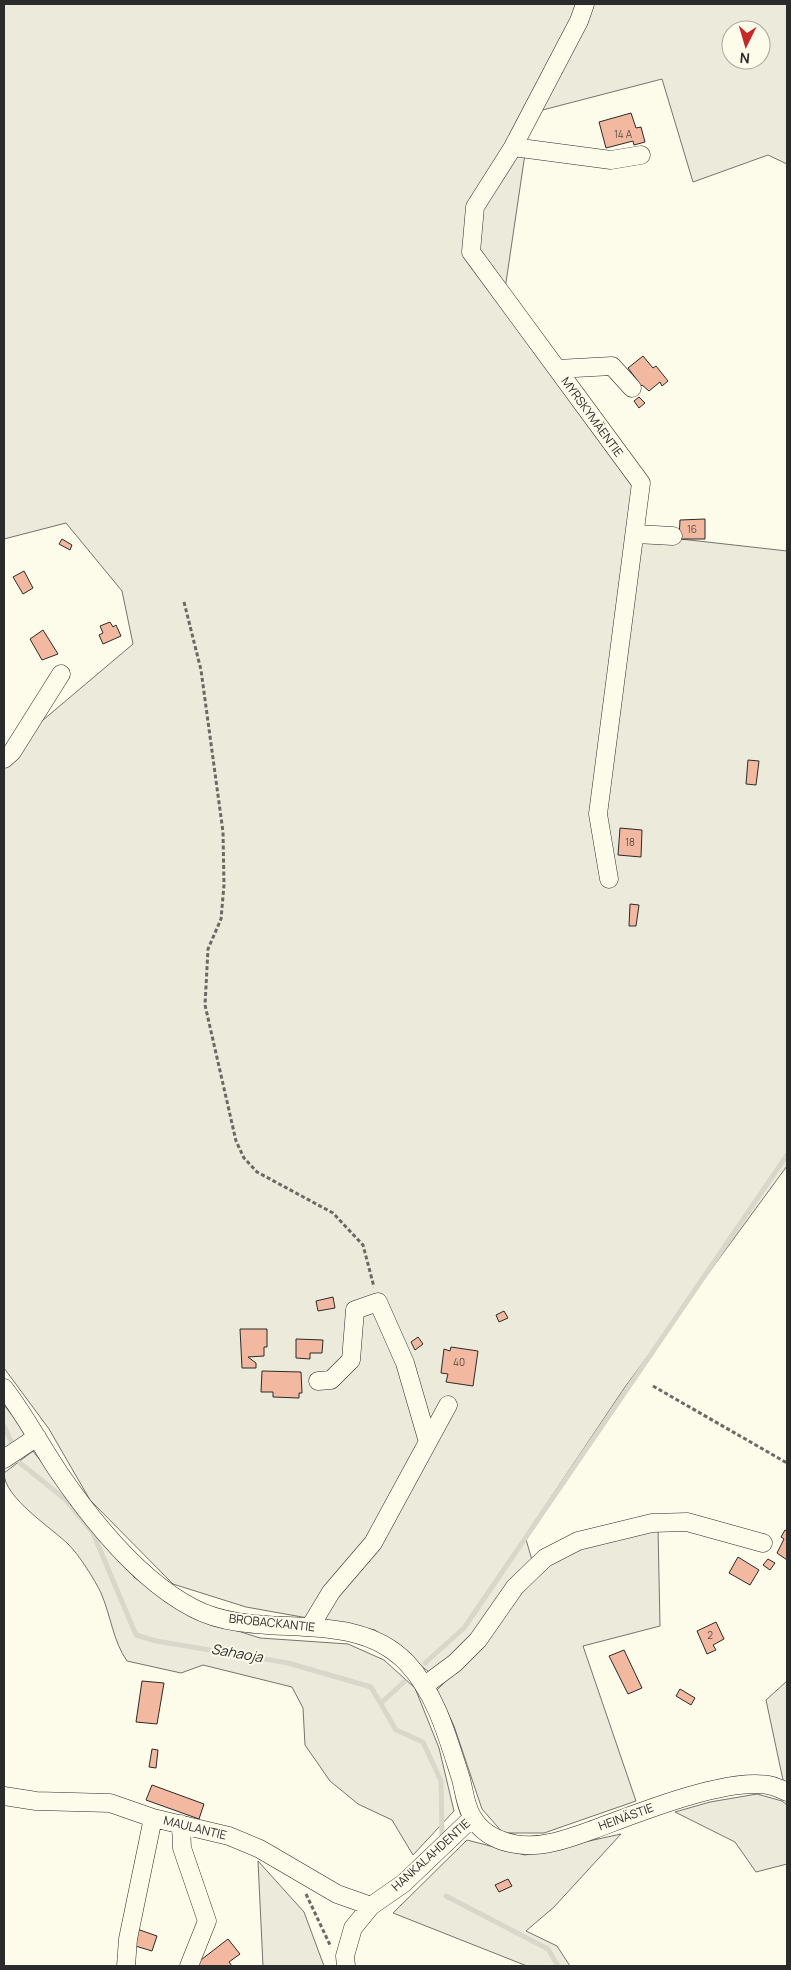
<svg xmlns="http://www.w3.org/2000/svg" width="791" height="1970" font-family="Manrope,sans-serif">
	<rect width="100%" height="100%" fill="#fdfbea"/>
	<path fill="#ecebdb" stroke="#74746e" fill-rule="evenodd" d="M4,4H787V164L768,155L693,182L662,79L531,113L504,296L641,483L636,534L787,551V1166L625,1387L525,1536L532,1560L464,1646L429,1672L375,1630L246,1607L173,1584L90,1500L49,1429L4,1368V753L133,644L122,591L66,523L4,539ZM731,30H761V60H731Z
		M4,1405L28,1435L4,1449Z
		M33,1451L105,1545L135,1578L190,1616L260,1638L348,1644L384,1660L415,1688L439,1748L454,1811L413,1855L392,1820L358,1804L330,1781L305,1745L303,1708L292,1687L203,1665L181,1673L127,1661C113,1641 111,1616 101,1593C95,1580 79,1555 69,1545C52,1528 4,1498 4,1473Z
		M658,1528L660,1626L583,1646L636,1801L544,1833H503L482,1809L454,1726L437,1690L479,1647L525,1585L552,1563L583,1545Z
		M787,1681V1782L783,1780L766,1700Z
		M757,1794L782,1801L787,1805V1864L756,1872L735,1842L675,1812L710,1802Z
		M621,1834L554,1907L526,1931L557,1946L570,1966H527L393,1913L467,1840L525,1855Z
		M258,1861L304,1912L324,1966H263Z"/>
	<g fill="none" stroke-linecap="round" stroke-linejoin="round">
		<path stroke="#d8d7c9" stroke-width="5" d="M4,1426L12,1443
			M20,1463L65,1499L93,1533L136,1635L156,1641L288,1663L371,1687L396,1730L423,1742L441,1781L442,1835
			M425,1663L464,1628L787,1155
			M381,1703L404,1682
			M446,1896L548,1949L558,1966"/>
	</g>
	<path fill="#f2b8a0" stroke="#2b2b2b" d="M631,113L636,128L641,127L645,142L634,145L633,141L606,148L599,122Z
		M643,356L653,368L656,366L668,381L662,386L660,382L649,391L642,385L640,387L636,381L637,380L628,368Z
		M639,397L645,403L639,408L634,401Z
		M705,519V539H679L680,520Z
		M62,539L72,545L70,550L59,544Z
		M24,571L33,588L23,594L13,577Z
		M110,622L113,627L116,625L121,636L103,644L99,635L103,633L100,626Z
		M43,630L58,654L42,660L30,639Z
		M748,760L759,761L756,785L746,784Z
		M620,828L642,830L641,857L618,855Z
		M630,904L639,905L636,926H629Z
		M333,1297L335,1308L318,1311L316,1301Z
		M504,1311L508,1318L499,1322L496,1315Z
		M240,1329H267V1347H264V1356L248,1357L256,1363V1368H242Z
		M418,1337L423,1344L415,1350L411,1342Z
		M296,1339L323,1340L322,1353H310V1359L296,1358Z
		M451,1347L478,1351L473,1386L446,1382L448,1374L441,1373L444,1349L450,1351Z
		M262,1371L301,1372L302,1393H299V1398L273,1397V1392H261Z
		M785,1530L787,1531V1560L777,1553L784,1539L781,1537Z
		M738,1557L759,1570L750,1585L729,1573Z
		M768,1559L775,1563L770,1570L763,1565Z
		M716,1622L724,1639L713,1645L716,1650L707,1654L697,1631Z
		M624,1650L642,1688L628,1694L609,1656Z
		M142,1681L164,1683L157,1724L136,1722Z
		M680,1689L695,1698L691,1705L676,1696Z
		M152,1749L158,1750L156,1768L149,1767Z
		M152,1785L204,1804L199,1819L146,1800Z
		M508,1879L512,1886L499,1892L495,1885Z
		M137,1929L157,1936L152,1951L132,1945Z
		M228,1939L240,1954L229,1962L232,1966H193Z"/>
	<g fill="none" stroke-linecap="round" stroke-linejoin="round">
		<defs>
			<path id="minor" d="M585,4L579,21L513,147L475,207L471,252L641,483L598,814L609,879
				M513,147L611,160L641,155
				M557,369L612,366L632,388
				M636,534L673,536
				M4,759L12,752L61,674
				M318,1381L331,1380L351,1360L355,1310L378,1302L405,1363L428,1442
				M4,1388C25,1415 41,1446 60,1474C93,1522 141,1581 193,1608C258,1643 352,1605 407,1663C437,1695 448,1739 461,1779C464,1791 466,1808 473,1818C482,1833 498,1841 515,1844C542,1849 570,1838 595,1829C638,1813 724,1778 768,1785C774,1786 781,1789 787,1792
				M4,1459L37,1437
				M310,1627L331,1592L373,1543L448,1405
				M424,1686L455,1663L478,1640L515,1587L545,1558L578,1541L652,1523L687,1522L763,1543
				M4,1796L36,1801L110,1803L153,1818L229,1836L260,1849L337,1894L371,1906
				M181,1824L182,1848L207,1921L189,1966
				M126,1966L128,1939L153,1818
				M346,1966L345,1956L353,1928L371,1906L404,1883L472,1818"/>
		</defs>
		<use href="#minor" stroke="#2b2b2b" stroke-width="19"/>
		<path stroke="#6a6964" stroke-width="3" stroke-dasharray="4 2.5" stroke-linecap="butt" d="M184,602L201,670L223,832L224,885L221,919L208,949L205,1005L236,1141L244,1158L257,1172L333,1213L363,1245L374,1287
			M653,1386L787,1463
			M306,1894L331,1947"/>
		<use href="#minor" stroke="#fdfbea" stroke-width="18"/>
	</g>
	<g text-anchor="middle" stroke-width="4" stroke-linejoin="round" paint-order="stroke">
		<g font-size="10" fill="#5d4e48">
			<text x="623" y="138">14 A</text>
			<text x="692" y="533">16</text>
			<text x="630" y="846">18</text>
			<text x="459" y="1366">40</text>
			<text x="710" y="1639">2</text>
		</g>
		<g font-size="12" fill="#2b2b2b" stroke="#fdfbea">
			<text transform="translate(592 417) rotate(54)" y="4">MYRSKYMÄENTIE</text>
			<text transform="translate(272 1623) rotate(6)" y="4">BROBACKANTIE</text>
			<text transform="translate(626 1817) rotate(-20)" y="4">HEINÄSTIE</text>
			<text transform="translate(195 1828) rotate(14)" y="4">MAULANTIE</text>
			<text transform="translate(431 1855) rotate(-42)" y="4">HANKALAHDENTIE</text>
		</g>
		<g font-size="14" font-style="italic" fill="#2b2b2b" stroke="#fdfbea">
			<text transform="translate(237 1653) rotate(10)" y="5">Sahaoja</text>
		</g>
	</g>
	<rect width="791" height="1970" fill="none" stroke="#2b2b2b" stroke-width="10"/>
	<g transform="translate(746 45) rotate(185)"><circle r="24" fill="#fdfbea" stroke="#a9a89e"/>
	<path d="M0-4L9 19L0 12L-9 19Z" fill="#c62828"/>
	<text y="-8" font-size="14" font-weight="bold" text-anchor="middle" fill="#2b2b2b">N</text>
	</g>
</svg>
